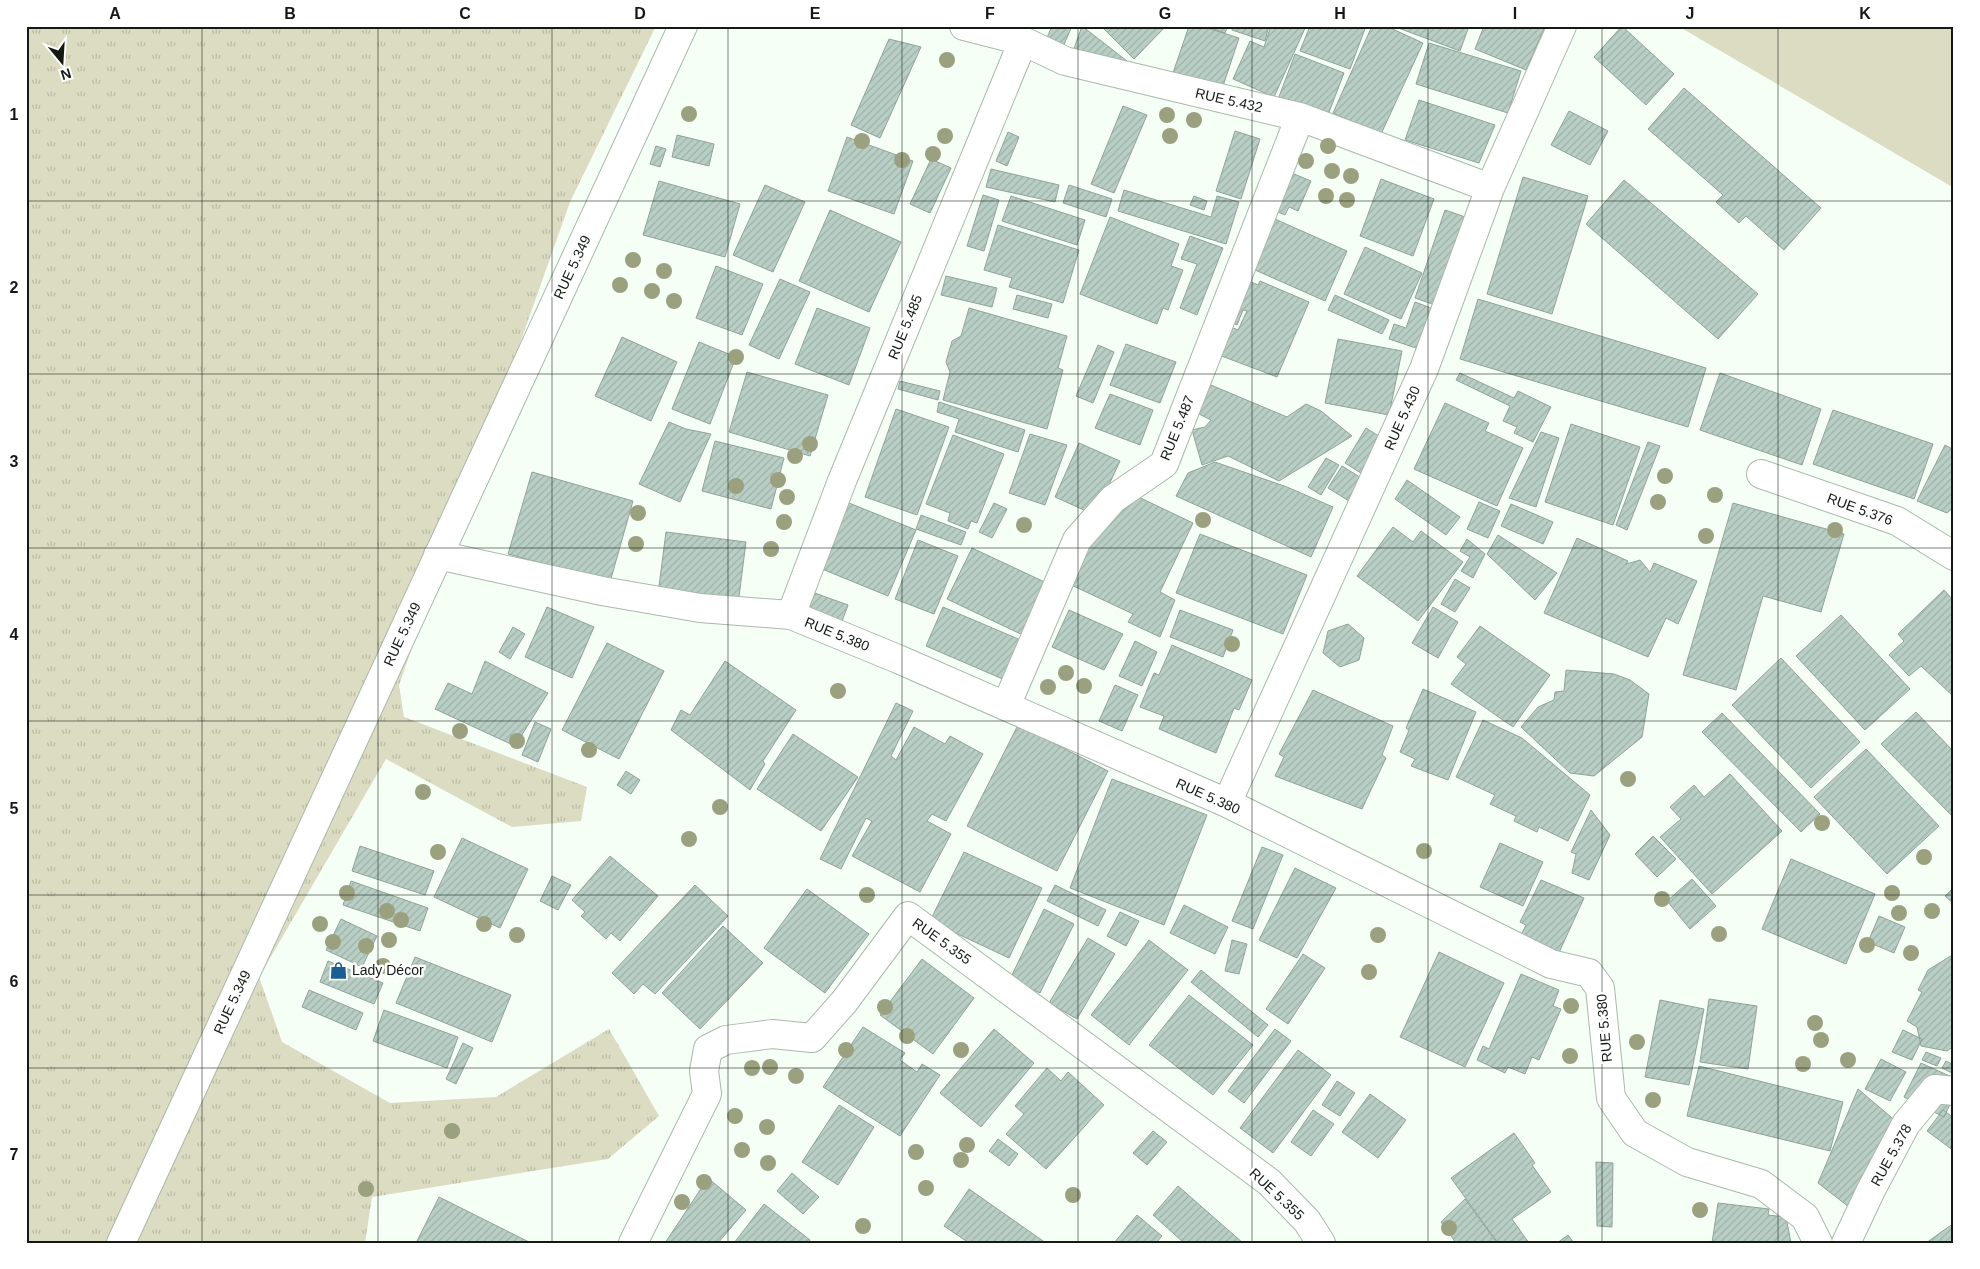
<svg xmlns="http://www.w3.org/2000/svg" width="1980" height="1269" font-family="Helvetica,sans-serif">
	<defs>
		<pattern id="grass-tufts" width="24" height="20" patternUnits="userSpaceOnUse" patternTransform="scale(1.25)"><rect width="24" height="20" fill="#dbdcc1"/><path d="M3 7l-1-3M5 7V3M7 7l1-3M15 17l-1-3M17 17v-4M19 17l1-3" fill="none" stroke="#bbbca5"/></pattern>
		<pattern id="building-hatch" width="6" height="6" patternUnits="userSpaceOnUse" patternTransform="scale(1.25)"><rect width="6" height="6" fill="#b9cfc5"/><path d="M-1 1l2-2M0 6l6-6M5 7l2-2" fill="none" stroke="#9eb1a8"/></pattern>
	</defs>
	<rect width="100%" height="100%" fill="#f5fff6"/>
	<path fill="url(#grass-tufts)" d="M26,26H656L570,202L399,685L404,717L587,787L581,821L512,827L386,759L259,977L282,1042L390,1103L496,1097L609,1029L659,1116L608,1159L372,1197L365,1243H26Z"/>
	<path fill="#dbdcc1" d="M1678,26H1954V188Z"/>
	<path fill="url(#building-hatch)" stroke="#8fa39b" d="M1052,26H1072L1063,47L1046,40Z
		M1082,26L1127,61L1120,68L1071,57Z
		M1101,26H1166L1134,59Z
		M1189,26H1201L1239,38L1221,92L1172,76Z
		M1205,26H1228L1225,33Z
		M1233,26H1269L1265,41L1232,30Z
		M1271,26H1306L1274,97L1233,79L1250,41L1264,47Z
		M1310,26H1366L1350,69L1300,51Z
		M1372,26H1386L1423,43L1381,134L1333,113Z
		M1393,26H1469L1460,51Z
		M1484,26H1545L1526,70L1475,49Z
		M1622,26L1674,74L1646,105L1594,57Z
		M889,39L921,47L880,138L851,125Z
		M1429,43L1521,71L1508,113L1416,84Z
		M1295,54L1344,73L1326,120L1277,102Z
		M1684,88L1821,208L1784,250L1746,216L1739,223L1716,202L1723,195L1648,129Z
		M1419,100L1495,125L1479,163L1405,140Z
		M1123,106L1147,115L1114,193L1091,184Z
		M1569,111L1608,131L1590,165L1551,145Z
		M1235,131L1260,139L1241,199L1216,191Z
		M1008,132L1019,137L1007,166L996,161Z
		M677,135L714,144L709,166L672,157Z
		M847,137L913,161L894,214L828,191Z
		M656,146L666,149L660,167L650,164Z
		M931,159L951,168L930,213L910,204Z
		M991,169L1059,185L1055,202L986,187Z
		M1287,171L1311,181L1298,211L1289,207L1285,215L1271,209Z
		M1523,177L1588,196L1552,314L1487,294Z
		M1381,179L1434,199L1413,256L1360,236Z
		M1624,180L1758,294L1718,339L1586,224Z
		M659,181L740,204L725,257L643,235Z
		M765,185L805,202L773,272L733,255Z
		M1069,185L1112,199L1106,217L1063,203Z
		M1124,190L1211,217L1217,196L1239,202L1226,244L1118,211Z
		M983,195L999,200L984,251L967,246Z
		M1011,196L1085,220L1077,245L1002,221Z
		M1194,196L1207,201L1204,210L1190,205Z
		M830,210L901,242L869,312L799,281Z
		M1445,210L1471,219L1441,307L1415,298Z
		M1268,216L1347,251L1325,301L1246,266Z
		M1110,217L1179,244L1171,266L1183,270L1168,310L1163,308L1157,324L1080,294Z
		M998,225L1079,250L1063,303L1009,287L1012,278L984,270Z
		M1190,236L1223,248L1197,315L1180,308L1197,264L1181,259Z
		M1365,247L1422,273L1401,319L1344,294Z
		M716,266L763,284L742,335L696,318Z
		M946,276L997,288L992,307L941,295Z
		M1242,278L1258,285L1260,281L1309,302L1277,377L1211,352L1224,324L1238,330L1247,311L1243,310L1237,325L1225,319Z
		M780,279L810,292L779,359L749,345Z
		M1017,295L1052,304L1048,318L1013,309Z
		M1335,295L1389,320L1382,334L1328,310Z
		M1478,299L1706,368L1688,427L1460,359Z
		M1415,302L1442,312L1428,352L1389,339L1394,324L1406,328Z
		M817,308L870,328L849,385L795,364Z
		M969,308L1067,336L1058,368L1063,370L1047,429L943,400L950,372L946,362L952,341L961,336Z
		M622,337L677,362L651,421L595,396Z
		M1338,339L1402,351L1389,415L1325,403Z
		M699,342L736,357L710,424L672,409Z
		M1126,344L1176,362L1160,403L1110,385Z
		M1098,345L1114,352L1093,403L1076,396Z
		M747,372L828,395L810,456L729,432Z
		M1460,373L1514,398L1518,391L1551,407L1533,442L1514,433L1517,427L1503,421L1510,406L1456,380Z
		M1720,373L1821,409L1802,465L1700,430Z
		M1199,380L1287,417L1306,404L1321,411L1352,436L1279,481L1228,456L1202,465L1192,430L1205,427L1211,420L1191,410Z
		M900,381L940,391L938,400L898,389Z
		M1110,394L1153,410L1140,445L1095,428Z
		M939,402L1025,430L1018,452L955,432L959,419L937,412Z
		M1445,403L1489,423L1485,431L1523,448L1497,506L1414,469Z
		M896,409L949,427L917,515L865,497Z
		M1833,410L1933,444L1914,499L1813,464Z
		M669,422L686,429L711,434L680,502L639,484Z
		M1571,424L1640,447L1613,525L1545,502Z
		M1366,428L1385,440L1364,475L1345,463Z
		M1541,432L1559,438L1536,507L1509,498Z
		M1030,434L1067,445L1045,505L1009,493Z
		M953,435L1004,454L977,523L971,521L968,529L948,521L950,513L926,504Z
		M715,441L784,458L771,509L702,491Z
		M1648,442L1660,446L1627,530L1616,525Z
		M1079,443L1120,461L1095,515L1055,497Z
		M1945,445L1954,450V507L1947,513L1917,501Z
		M1326,458L1339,465L1321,495L1308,487Z
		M1215,462L1287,487L1333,507L1311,557L1176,496L1188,473Z
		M1342,466L1363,479L1349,501L1328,488Z
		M532,472L633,501L610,582L508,554Z
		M1407,480L1460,517L1446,535L1395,499Z
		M1128,492L1193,523L1160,592L1175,600L1160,637L1128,622L1133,614L1065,582L1108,502Z
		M1479,502L1500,511L1488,538L1467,529Z
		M849,503L916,530L888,596L822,569Z
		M994,503L1007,509L992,538L979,532Z
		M1733,503L1844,534L1821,612L1763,596L1736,690L1683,675Z
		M1511,504L1553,522L1543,544L1501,526Z
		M921,515L966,532L961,545L916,529Z
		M1393,527L1413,542L1421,531L1463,562L1418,621L1357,576Z
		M666,532L746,542L737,612L657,602Z
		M1200,534L1307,575L1283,634L1176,593Z
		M1498,535L1557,573L1535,600L1487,554Z
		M1577,538L1628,561L1626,564L1640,560L1650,572L1654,563L1697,581L1678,624L1666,618L1648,657L1544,613Z
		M1467,539L1485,554L1473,578L1461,571L1470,557L1460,551Z
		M918,540L958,556L934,614L895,599Z
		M972,548L1051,585L1027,637L947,599Z
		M1455,579L1470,588L1455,612L1441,604Z
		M1944,590L1954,601V697L1921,666L1909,676L1889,655L1904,641L1898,634Z
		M812,592L848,605L841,624L805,612Z
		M547,607L594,627L572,678L525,657Z
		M943,607L1023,641L1005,680L926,646Z
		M1433,607L1458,622L1438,658L1412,643Z
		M1069,610L1123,634L1104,670L1052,647Z
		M1180,610L1233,630L1223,657L1170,637Z
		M1841,615L1910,689L1865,730L1796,656Z
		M1348,624L1364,638L1359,660L1340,667L1323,653L1328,631Z
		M1480,626L1550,675L1513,727L1451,684L1466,664L1457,657Z
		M513,627L525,634L510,659L499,652Z
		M1135,641L1157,652L1142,686L1119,676Z
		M607,643L664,671L619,759L562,730Z
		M1172,645L1252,680L1239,710L1234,708L1216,753L1159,729L1164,716L1140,707L1154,673L1159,675Z
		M1781,658L1860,742L1811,788L1732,705Z
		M485,661L548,693L515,746L435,709L448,683L472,694Z
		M725,661L796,710L763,761L765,764L750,790L671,730L681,710L690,715Z
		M1566,670L1614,674L1630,680L1649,694L1642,737L1594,776L1570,773L1521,727L1538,707L1554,700L1555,692L1564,691Z
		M1115,685L1138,695L1122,731L1099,721Z
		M1423,689L1476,712L1448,780L1411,766L1415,759L1400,752L1409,730L1406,728Z
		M1313,690L1393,726L1382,755L1386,758L1362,809L1275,776L1284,757L1279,754Z
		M896,703L913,711L891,756L896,760L914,727L945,744L950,736L983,754L946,821L932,814L927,821L951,834L920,892L852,856L872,821L866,818L841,869L820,859Z
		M1916,712L1954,752V818L1881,744Z
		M1722,713L1820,814L1801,832L1702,732Z
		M1483,720L1522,738L1590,795L1568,841L1539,827L1537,832L1514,821L1516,816L1490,804L1495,795L1456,777Z
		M535,722L551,729L538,762L522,755Z
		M1018,725L1108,771L1057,871L967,826Z
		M793,734L858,777L821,831L757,789Z
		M1866,749L1939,826L1887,874L1814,797Z
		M626,771L640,780L631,794L617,785Z
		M1730,774L1782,831L1712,894L1660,837L1681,819L1670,807L1694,785L1704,797Z
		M1112,779L1207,815L1164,925L1070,888Z
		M1591,810L1610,835L1589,880L1572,873L1576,854L1571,852Z
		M1653,836L1676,859L1657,877L1635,854Z
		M462,838L528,869L500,928L434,897Z
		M1500,843L1543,862L1523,906L1480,887Z
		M360,846L434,871L425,895L352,871Z
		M1262,847L1283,855L1253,929L1232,921Z
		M964,852L1042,888L1009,958L930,921Z
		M610,856L658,896L620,941L611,933L606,939L581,916L585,912L572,900Z
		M1791,859L1875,894L1846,964L1762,929Z
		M1295,868L1336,888L1297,958L1259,940Z
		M552,876L571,885L558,910L540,901Z
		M1692,879L1716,906L1690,929L1667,901Z
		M1541,880L1584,898L1557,957L1518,941L1526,925L1520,922Z
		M351,881L428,908L420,931L343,905Z
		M695,885L728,916L655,994L643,984L634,994L612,973Z
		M1055,885L1106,910L1098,926L1047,901Z
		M1954,887V904L1945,896Z
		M807,889L869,934L825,993L764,948Z
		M1184,905L1228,927L1215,954L1170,933Z
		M1044,909L1074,924L1040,993L1010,979Z
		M1120,912L1139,921L1126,946L1107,936Z
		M1879,916L1905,927L1894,953L1868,942Z
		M341,919L377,936L362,967L326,950Z
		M723,926L763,963L700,1029L662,993Z
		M1088,938L1115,954L1077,1019L1049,1003Z
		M1149,940L1188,970L1129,1045L1091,1015Z
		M1232,940L1247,944L1239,974L1225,971Z
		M1439,952L1504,983L1465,1067L1400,1037Z
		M1303,954L1325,968L1288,1024L1266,1009Z
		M1954,954V1046L1947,1051L1921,1046L1917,1027L1907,1021L1922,992L1918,990L1928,970Z
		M415,957L511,995L492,1042L396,1003Z
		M922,959L974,998L933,1054L880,1015Z
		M328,961L383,983L374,1004L320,982Z
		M1201,970L1268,1025L1258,1037L1191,982Z
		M1521,974L1559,990L1553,1006L1561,1009L1539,1060L1532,1057L1525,1074L1508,1067L1505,1073L1477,1060L1483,1046L1489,1049Z
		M309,990L363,1013L356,1030L302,1007Z
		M1189,995L1253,1045L1213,1095L1149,1045Z
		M1709,999L1757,1006L1748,1069L1700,1062Z
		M1660,1000L1704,1009L1689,1085L1645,1077Z
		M384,1010L458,1037L447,1068L373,1041Z
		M863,1027L905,1053L900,1060L917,1072L922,1064L940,1075L900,1136L823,1087Z
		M994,1029L1034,1063L981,1127L940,1093Z
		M1275,1029L1291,1041L1244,1103L1228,1091Z
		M1903,1030L1922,1039L1912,1060L1892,1052Z
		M463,1043L473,1048L456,1084L446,1079Z
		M1298,1050L1331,1075L1273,1153L1240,1128Z
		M1926,1052L1941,1058L1937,1066L1922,1060Z
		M1881,1059L1906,1072L1890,1101L1865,1089Z
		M1946,1061L1954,1065V1074L1942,1068Z
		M1921,1063L1954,1078V1096L1944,1117L1904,1097Z
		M1699,1066L1843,1102L1830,1151L1687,1116Z
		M1047,1068L1061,1081L1068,1072L1104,1105L1046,1169L1006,1134L1024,1114L1015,1106Z
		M1337,1081L1355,1093L1340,1116L1322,1105Z
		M1858,1089L1898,1123L1858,1214L1818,1183Z
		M1370,1094L1406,1120L1378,1158L1342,1132Z
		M839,1105L874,1127L838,1185L802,1162Z
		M1313,1110L1334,1124L1311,1156L1291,1142Z
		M1943,1110L1954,1118V1151L1927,1131Z
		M1153,1131L1167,1142L1147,1165L1133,1153Z
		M1514,1133L1535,1163L1532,1165L1551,1192L1512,1219L1529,1243H1498L1451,1178Z
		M998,1139L1018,1154L1009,1166L989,1151Z
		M1596,1162L1613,1163L1612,1227L1597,1226Z
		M792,1173L819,1197L803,1214L777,1191Z
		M708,1178L746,1210L718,1243H665Z
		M1178,1186L1243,1243H1184L1153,1215Z
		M969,1189L1046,1243H969L944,1226Z
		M439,1197L531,1243H416Z
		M1465,1199L1497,1243H1456L1441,1222Z
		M1718,1203L1769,1209L1768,1215L1786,1217L1791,1243H1712Z
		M764,1204L810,1240L808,1243H734Z
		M1137,1215L1162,1236L1156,1243H1114Z
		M1954,1223V1243H1926Z
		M1568,1235L1574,1243H1557Z"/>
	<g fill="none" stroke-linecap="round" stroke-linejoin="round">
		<defs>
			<path id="minor" d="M964,26L1023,41L1065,61L1300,117L1490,188
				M1761,474L1897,521L1954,556
				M438,555L602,591L700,608L791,615L898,659L1227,803L1551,964L1589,973L1600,988L1611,1098L1635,1133L1687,1162L1761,1184L1805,1217L1818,1243
				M791,615L842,481L1023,41
				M1006,706L1077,540L1113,499L1164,464L1300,117
				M1227,803L1424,369L1490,188L1562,26
				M121,1243L683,26
				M633,1243L707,1094L704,1071L708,1049L726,1040L772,1034L812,1038L844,1002L908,916L1269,1182L1307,1221L1321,1243
				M1846,1243L1871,1190L1906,1124L1935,1089L1954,1091"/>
		</defs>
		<use href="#minor" stroke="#a9b9ab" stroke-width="30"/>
		<use href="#minor" stroke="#fff" stroke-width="28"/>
	</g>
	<g fill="#9ba07f">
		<circle cx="947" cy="60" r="8"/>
		<circle cx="689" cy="114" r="8"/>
		<circle cx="1167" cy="115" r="8"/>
		<circle cx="1194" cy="120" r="8"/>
		<circle cx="945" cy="136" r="8"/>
		<circle cx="1170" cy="136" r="8"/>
		<circle cx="862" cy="141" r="8"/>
		<circle cx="1328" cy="146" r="8"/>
		<circle cx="933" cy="154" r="8"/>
		<circle cx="902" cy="160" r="8"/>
		<circle cx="1306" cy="161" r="8"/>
		<circle cx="1332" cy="171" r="8"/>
		<circle cx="1351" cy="176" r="8"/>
		<circle cx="1326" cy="196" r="8"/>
		<circle cx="1347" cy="200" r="8"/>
		<circle cx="633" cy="260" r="8"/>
		<circle cx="664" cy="271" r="8"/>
		<circle cx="620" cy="285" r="8"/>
		<circle cx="652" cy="291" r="8"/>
		<circle cx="674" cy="301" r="8"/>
		<circle cx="736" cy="357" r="8"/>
		<circle cx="810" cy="444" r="8"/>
		<circle cx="795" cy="456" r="8"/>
		<circle cx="1665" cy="476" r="8"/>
		<circle cx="778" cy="480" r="8"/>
		<circle cx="736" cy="486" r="8"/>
		<circle cx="1715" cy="495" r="8"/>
		<circle cx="787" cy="497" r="8"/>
		<circle cx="1658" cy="502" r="8"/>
		<circle cx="638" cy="513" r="8"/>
		<circle cx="1203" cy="520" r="8"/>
		<circle cx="784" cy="522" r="8"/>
		<circle cx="1024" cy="525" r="8"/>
		<circle cx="1835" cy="530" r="8"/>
		<circle cx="1706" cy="536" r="8"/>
		<circle cx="636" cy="544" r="8"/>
		<circle cx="771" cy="549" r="8"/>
		<circle cx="1232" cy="644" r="8"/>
		<circle cx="1066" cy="673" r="8"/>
		<circle cx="1084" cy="686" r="8"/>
		<circle cx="1048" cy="687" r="8"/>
		<circle cx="838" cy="691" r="8"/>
		<circle cx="460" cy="731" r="8"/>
		<circle cx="517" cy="741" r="8"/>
		<circle cx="589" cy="750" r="8"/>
		<circle cx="1628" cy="779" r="8"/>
		<circle cx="423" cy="792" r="8"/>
		<circle cx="720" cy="807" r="8"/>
		<circle cx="1822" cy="823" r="8"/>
		<circle cx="689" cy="839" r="8"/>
		<circle cx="1424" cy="851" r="8"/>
		<circle cx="438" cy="852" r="8"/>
		<circle cx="1924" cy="857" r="8"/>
		<circle cx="347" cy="893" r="8"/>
		<circle cx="1892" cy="893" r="8"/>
		<circle cx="867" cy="895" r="8"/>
		<circle cx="1662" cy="899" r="8"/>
		<circle cx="387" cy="911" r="8"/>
		<circle cx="1932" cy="911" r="8"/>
		<circle cx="1899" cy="913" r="8"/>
		<circle cx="401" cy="920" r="8"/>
		<circle cx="320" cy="924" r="8"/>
		<circle cx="484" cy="924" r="8"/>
		<circle cx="1719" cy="934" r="8"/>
		<circle cx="517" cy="935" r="8"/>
		<circle cx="1378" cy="935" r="8"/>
		<circle cx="389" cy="940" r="8"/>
		<circle cx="333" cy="942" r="8"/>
		<circle cx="1867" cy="945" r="8"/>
		<circle cx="366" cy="946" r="8"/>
		<circle cx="1911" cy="953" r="8"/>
		<circle cx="383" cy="966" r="8"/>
		<circle cx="1369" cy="972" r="8"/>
		<circle cx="1571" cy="1006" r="8"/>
		<circle cx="885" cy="1007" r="8"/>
		<circle cx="1815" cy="1023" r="8"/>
		<circle cx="907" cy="1036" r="8"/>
		<circle cx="1821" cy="1040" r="8"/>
		<circle cx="1637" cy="1042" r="8"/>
		<circle cx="846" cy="1050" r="8"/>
		<circle cx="961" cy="1050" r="8"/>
		<circle cx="1570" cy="1056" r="8"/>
		<circle cx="1848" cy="1060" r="8"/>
		<circle cx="1803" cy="1064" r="8"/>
		<circle cx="770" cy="1067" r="8"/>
		<circle cx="752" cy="1068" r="8"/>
		<circle cx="796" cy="1076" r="8"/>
		<circle cx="1653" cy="1100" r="8"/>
		<circle cx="735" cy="1116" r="8"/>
		<circle cx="767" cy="1127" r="8"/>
		<circle cx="452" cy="1131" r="8"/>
		<circle cx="967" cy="1145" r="8"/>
		<circle cx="742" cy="1150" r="8"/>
		<circle cx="916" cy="1152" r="8"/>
		<circle cx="961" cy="1160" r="8"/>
		<circle cx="768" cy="1163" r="8"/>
		<circle cx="704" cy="1182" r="8"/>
		<circle cx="926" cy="1188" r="8"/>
		<circle cx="366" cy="1189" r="8"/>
		<circle cx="1073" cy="1195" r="8"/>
		<circle cx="682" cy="1202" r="8"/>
		<circle cx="1700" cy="1210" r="8"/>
		<circle cx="863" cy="1226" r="8"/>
		<circle cx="1449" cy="1228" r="8"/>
	</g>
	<path fill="none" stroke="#141914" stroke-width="1" stroke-opacity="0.55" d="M202,26V1243M378,26V1243M552,26V1243M728,26V1243M902,26V1243M1078,26V1243M1252,26V1243M1428,26V1243M1602,26V1243M1778,26V1243M26,201H1954M26,374H1954M26,548H1954M26,721H1954M26,895H1954M26,1068H1954"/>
	<defs>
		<symbol id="shop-bare" viewBox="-9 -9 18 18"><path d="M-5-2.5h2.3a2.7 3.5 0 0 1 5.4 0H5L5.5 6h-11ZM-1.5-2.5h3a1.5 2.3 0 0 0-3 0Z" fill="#185f93" stroke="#fff" stroke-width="2.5" paint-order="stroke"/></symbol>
	</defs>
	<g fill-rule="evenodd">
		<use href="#shop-bare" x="326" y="958" width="25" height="25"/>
	</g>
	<g text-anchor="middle" stroke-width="5" stroke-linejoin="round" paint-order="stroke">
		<g font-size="14" fill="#141914" stroke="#fff">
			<text transform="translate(1229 100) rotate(13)" y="5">RUE 5.432</text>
			<text transform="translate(572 267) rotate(-65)" y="5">RUE 5.349</text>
			<text transform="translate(905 327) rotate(-68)" y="5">RUE 5.485</text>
			<text transform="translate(1402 418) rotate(-66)" y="5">RUE 5.430</text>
			<text transform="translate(1177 428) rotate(-68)" y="5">RUE 5.487</text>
			<text transform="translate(1860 509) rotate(20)" y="5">RUE 5.376</text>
			<text transform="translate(402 634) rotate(-65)" y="5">RUE 5.349</text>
			<text transform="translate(837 634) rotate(22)" y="5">RUE 5.380</text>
			<text transform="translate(1208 796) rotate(24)" y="5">RUE 5.380</text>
			<text transform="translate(942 941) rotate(36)" y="5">RUE 5.355</text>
			<text transform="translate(232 1002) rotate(-65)" y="5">RUE 5.349</text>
			<text transform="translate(1604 1028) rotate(-95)" y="5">RUE 5.380</text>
			<text transform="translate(1891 1155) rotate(-61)" y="5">RUE 5.378</text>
			<text transform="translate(1277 1194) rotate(43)" y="5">RUE 5.355</text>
		</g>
		<g font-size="14" fill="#141914" stroke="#fff" text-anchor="start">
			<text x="352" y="975">Lady Décor</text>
		</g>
	</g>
	<rect width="1980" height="1269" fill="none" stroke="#ffffff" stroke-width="55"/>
	<g transform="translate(62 62) rotate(162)" stroke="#ffffff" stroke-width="4" paint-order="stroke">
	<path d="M0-4L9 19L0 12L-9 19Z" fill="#141914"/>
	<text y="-8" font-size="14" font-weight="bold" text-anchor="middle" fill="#141914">N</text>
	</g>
	<rect x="28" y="28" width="1924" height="1214" fill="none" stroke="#141914" stroke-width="2"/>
	<g font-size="16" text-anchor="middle" font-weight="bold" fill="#141914">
		<text x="115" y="19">A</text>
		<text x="290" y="19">B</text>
		<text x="465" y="19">C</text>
		<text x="640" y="19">D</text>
		<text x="815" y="19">E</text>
		<text x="990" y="19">F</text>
		<text x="1165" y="19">G</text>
		<text x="1340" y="19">H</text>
		<text x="1515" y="19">I</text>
		<text x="1690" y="19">J</text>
		<text x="1865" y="19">K</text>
		<text x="14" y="120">1</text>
		<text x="14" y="293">2</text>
		<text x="14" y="467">3</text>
		<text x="14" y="640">4</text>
		<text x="14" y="814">5</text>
		<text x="14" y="987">6</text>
		<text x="14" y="1160">7</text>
	</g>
</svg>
